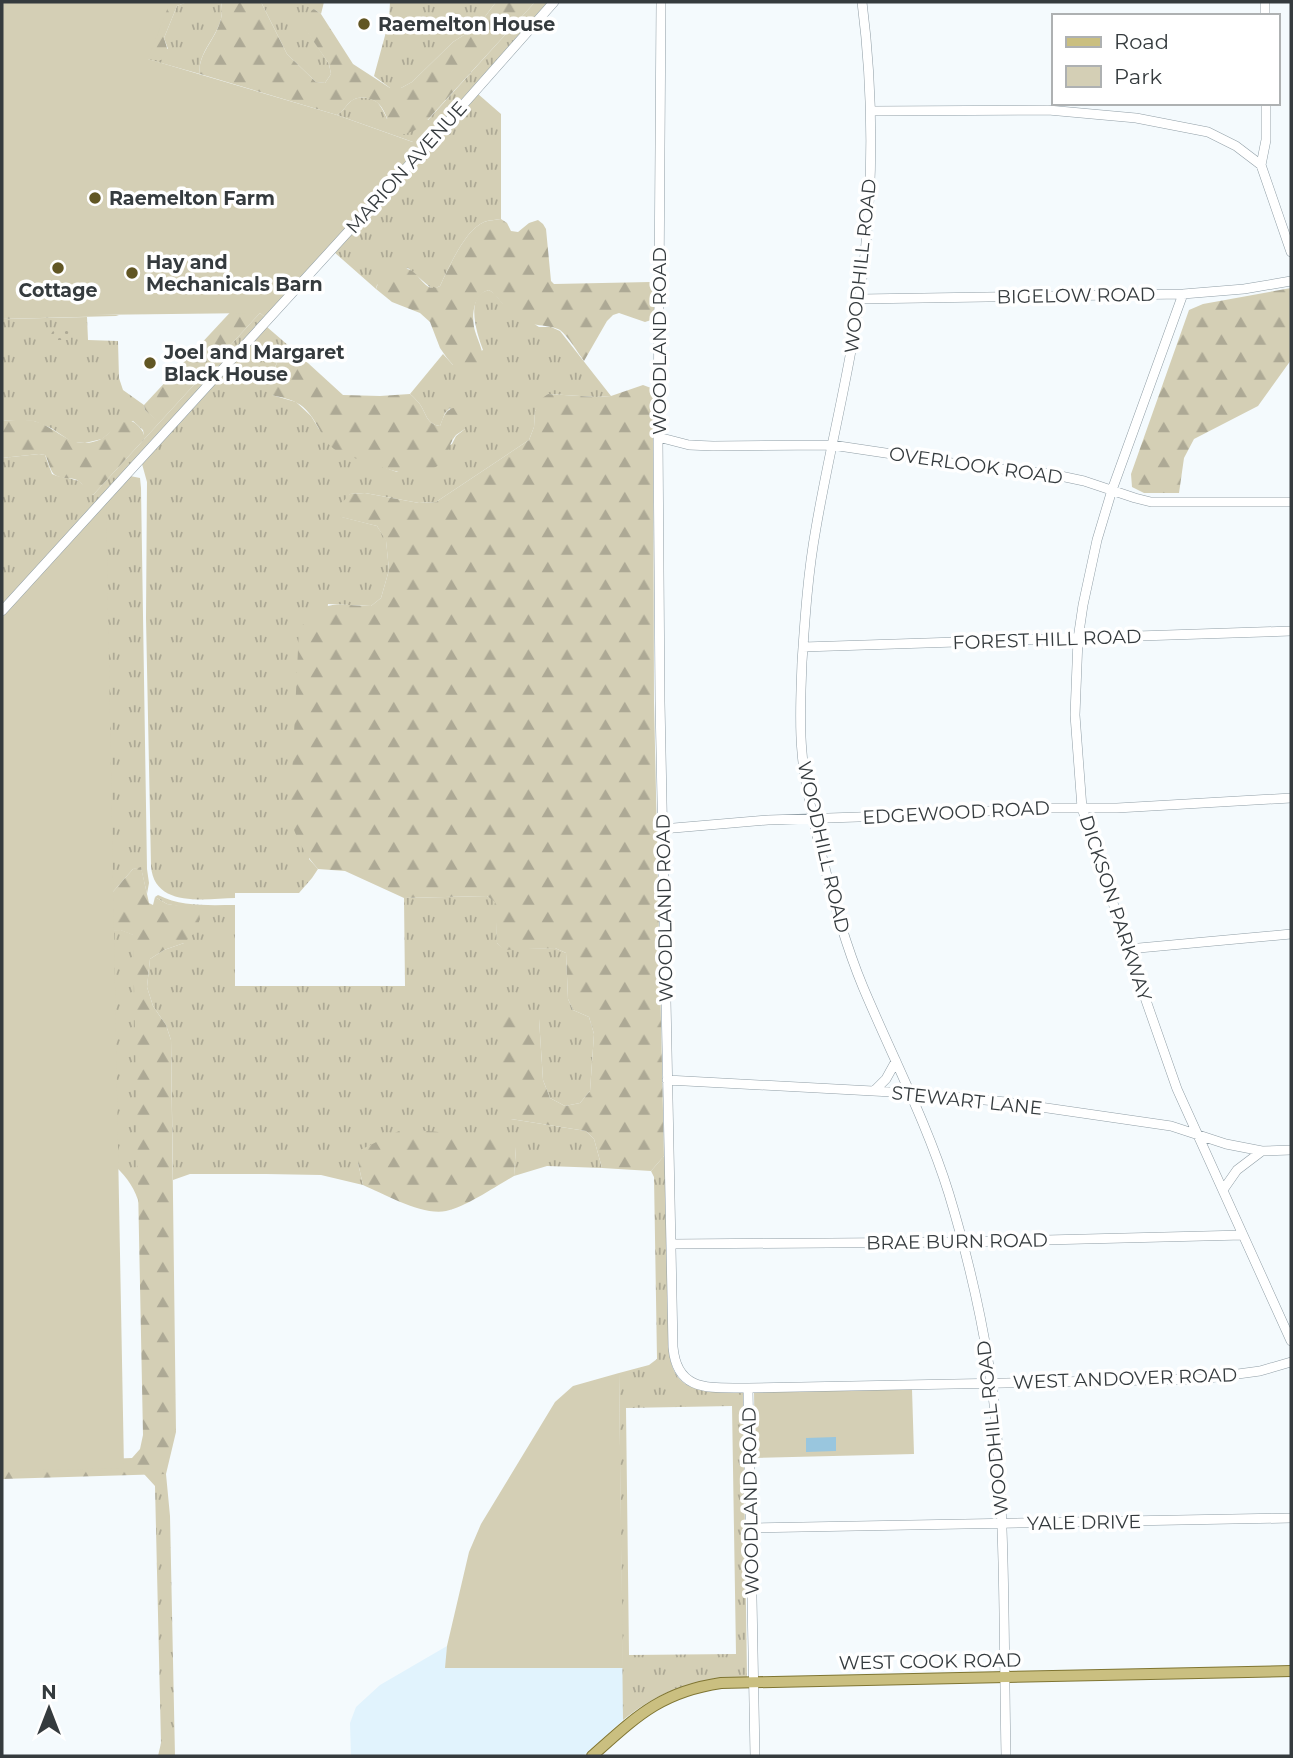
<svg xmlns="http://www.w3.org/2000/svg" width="1293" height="1758" font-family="Montserrat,sans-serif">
	<defs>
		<pattern id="grass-tufts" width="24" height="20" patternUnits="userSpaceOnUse" patternTransform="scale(1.75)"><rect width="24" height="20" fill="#d4cfb5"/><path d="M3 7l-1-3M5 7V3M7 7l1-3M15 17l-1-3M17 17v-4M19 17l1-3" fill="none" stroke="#ada995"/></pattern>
		<pattern id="forest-firs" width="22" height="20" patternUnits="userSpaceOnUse" patternTransform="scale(1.75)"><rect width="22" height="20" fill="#d4cfb5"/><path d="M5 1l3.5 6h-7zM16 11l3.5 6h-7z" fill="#ada995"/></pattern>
		<pattern id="garden-dots" width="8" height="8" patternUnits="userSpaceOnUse" patternTransform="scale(1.75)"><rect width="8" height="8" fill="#d4cfb5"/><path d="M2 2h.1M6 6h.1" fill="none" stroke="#ada995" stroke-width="1.8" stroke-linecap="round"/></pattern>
	</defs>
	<rect width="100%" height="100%" fill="#f4fafd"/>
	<path fill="#e1f3fd" d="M447,1646L446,1668H623V1720L583,1756H351L350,1723L356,1707L380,1685Z"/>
	<path fill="url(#grass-tufts)" fill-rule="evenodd" d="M187,2H221C228,31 196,49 200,74L147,59L150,43L168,49L164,38L177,6Z
		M261,2H324L321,14L314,9L302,23L329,64L331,74L325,83L316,82L287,54Z
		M390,2H496L478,26L453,42L412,82L401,88H390L374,76L389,21Z
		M535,2H548L472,88L285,293L413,142L337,115C343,111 345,107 350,102C357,95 371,97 378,103C382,108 385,114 387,119L428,120Z
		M478,94L501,114V219C496,220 489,220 484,222C465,230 449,267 440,286L436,288H431L408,268L377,285L376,289L334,252Z
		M489,290L495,294L503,304L539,327H551L560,331L611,396L596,397L548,394L535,411L534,427L529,440L436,502L419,503L365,493L350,494L342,517L377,526L386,540L389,570L381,598L371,606L328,604L309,859L318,869L312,878L299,893H235V898C205,899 154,908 151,866L146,618L147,482L142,464L267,327L297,353C271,354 273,375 272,395L296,402L311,416L319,429L375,464L397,472L452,444L456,436L465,429L450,408L445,413L440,426C426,424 427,414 419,403C418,402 412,395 410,394L443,354L453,365L483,350C477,334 464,295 489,290Z
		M260,313L265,317L2,605V458L39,454L45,455L52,474L57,476L68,478L79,481L93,495Z
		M87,317L88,340L118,341L119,378L123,390L144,405L145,410L158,421L144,436L143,430L133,421L123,422L102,439L85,443L72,442L51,428L34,421L2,420V319Z
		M130,476L140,478L141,488L147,869L149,883L147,894L141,868L133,869L111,894L2,618Z
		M158,895C182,907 208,905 235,905V986H405L404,898L487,896L496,902L497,943L503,949L555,948L566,953L568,999L573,1010L589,1017L594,1034L590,1091L580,1103L565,1106L550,1098L543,1080L539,1019L511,1119L586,1131L594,1139L602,1168L547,1166L514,1176L516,1147L358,1163L363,1185L321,1175L266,1174H190L173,1180L171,1040L166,1025L153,1006L147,987L150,959L164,950L184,943L178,906L167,904L155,897Z
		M121,930L134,935L140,1206C135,1189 128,1178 115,1166L2,931Z
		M664,1156H665L669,1348C671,1395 706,1392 743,1392L747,1677C694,1681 666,1686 623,1720L619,1373L649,1365L657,1359L654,1177L651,1171ZM732,1406L736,1654L629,1655L626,1408Z
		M144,1474H166L170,1516L175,1756H158L161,1743L155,1486Z"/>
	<path fill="url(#forest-firs)" d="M167,2H187L177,6L164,38L168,51L161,60H155L149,57L148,50Z
		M221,2H261L287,54L316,82L325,83L331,74L329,64L301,23L304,14L314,9L321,14L353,64L390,88H401L412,82L453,42L478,26L496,2H535L422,126C380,153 396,106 370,99C364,97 358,97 353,100C347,103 344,111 337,115L200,74C196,50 228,31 221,2Z
		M501,219L507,223L511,231L518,232L529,223L538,220L543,224L546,229L551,281L554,284L650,282L654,286V319L645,322L619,313L613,315L607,321L584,361C578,353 568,336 560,330C550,324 530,327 516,319C505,311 500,297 489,290C473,294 471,317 475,331C478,341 483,349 483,360L477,367L470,370L453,365L447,358L440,348L430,322L420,313L392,302L376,289C379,280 383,276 391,272C421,257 419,297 440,286C449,267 465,230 484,222C489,220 496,220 501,219Z
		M1291,288V360L1258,406L1194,439L1184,458L1179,493H1144L1132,487L1131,474L1189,310L1203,304Z
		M237,305L260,313L93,495C85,492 84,484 77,480C70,477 61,479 55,475C50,472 49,461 45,455L39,454L2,458V420C12,421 24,419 34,421C52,425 65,443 84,443C90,443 99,441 104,437C113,431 123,414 135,423C140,427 143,431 144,435L157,421L145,410L144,405Z
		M2,311L119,315L116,316L2,319Z
		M297,353L343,395L380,396L410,394C412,395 418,402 419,403C427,414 426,424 440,426C442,421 444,413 449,410C461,401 465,420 465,429C462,431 459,433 456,435C445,448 452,460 432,469C423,473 410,473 400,472C391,471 340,454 334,449C319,436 315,412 297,403C290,399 280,397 271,395L270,392C273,379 273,368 280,357L288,354Z
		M643,385L651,388L653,393L654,702L664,1156L651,1171L602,1168L594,1139L586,1131L511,1119L503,1107L499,1019L522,1012L539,1019L543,1080L550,1098L565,1106L580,1103L590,1091L594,1034L589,1017L573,1010L568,999L566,953L555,948L503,950L497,943L495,902L487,896L404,898L345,871L318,869C304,853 295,837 290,817L299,629C327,597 333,605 371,606L381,598L389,570L386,541L377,526L341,517L339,506L350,494L365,493L419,503L436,502L529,440L534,427L535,411L541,399L548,394L596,397L611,396Z
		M141,867L149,903L153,905L155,897L167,904L198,908L200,919L195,932L184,943L164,950L150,959L147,987L153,1006L166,1025L171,1040L176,1432L166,1474L2,1479V1463L132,1458L140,1449L143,1435L133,935L120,930L2,931V902L111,894L133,869Z
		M416,1130L505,1138L516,1147L514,1176C494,1187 468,1206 446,1211C423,1216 384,1194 363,1185L358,1163L360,1150L399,1131Z"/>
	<path fill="#d4cfb5" d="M2,2H170L148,59L337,115L421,145L265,317L260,313L2,316Z
		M106,503L124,1468L2,1471V618Z
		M619,1373L623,1668H445L447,1646L469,1552L481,1524L555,1402L573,1386Z
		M912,1389L914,1454L755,1458L754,1392Z"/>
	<path fill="url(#garden-dots)" d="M54,330H71V340H53L50,335Z"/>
	<path fill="#99c6de" d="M836,1437V1451L806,1452V1438Z"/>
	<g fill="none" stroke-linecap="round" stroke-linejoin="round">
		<defs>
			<path id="minor" d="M661,2L658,437L660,702L673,1347C677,1394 712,1387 748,1388L1201,1379L1260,1371L1291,1362
				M862,2C876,112 873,224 854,334C843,399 827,463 816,528C808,572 805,617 802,662C801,692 799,722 802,752C804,782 812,811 818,840C830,890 843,939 863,987C892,1056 927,1123 949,1194C974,1277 993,1364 998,1450C1005,1552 1004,1654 1006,1756
				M1265,2V16
				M1266,103V140L1261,165L1291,252
				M871,111L1048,110L1136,118L1208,132L1236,146L1261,165
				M1183,294L1112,490L1097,540L1083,605L1078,639L1075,715L1082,808L1128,949L1177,1089L1291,1341
				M860,299L1183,294L1244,289L1291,281
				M658,437L689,445L713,446L832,445L979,467L1051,474L1084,481L1135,498L1151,502H1291
				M2,611L439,132L554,2
				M803,647L1291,631
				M662,829L768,820L888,816L1048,808H1117L1291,798
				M1128,949L1291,934
				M667,1080L910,1093L1006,1102L1171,1126L1226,1144L1262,1151
				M874,1091L886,1079L896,1061
				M1223,1190L1237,1170L1262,1151L1291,1150
				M671,1244L963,1242L1243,1235
				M748,1388L755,1756
				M750,1528L1291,1518"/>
			<path id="major" d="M592,1756C636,1717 660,1692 721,1683L1291,1671"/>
		</defs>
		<use href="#minor" stroke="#909ea6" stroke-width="10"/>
		<use href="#major" stroke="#7f7532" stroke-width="12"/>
		<use href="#minor" stroke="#fff" stroke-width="9"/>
		<use href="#major" stroke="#cabf80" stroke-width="10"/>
	</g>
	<g fill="#615623" stroke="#fff" stroke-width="2.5">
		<circle cx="364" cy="24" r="7"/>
		<circle cx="95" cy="198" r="7"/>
		<circle cx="58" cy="268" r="7"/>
		<circle cx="132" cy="273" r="7"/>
		<circle cx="150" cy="363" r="7"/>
	</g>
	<g text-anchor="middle" stroke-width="7" stroke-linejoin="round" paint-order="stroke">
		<g font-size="19" font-weight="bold" fill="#353b3e" stroke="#fff" text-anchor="start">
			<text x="378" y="31">Raemelton House</text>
			<text x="109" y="205">Raemelton Farm</text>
			<text x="146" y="269">Hay and<tspan x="146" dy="22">Mechanicals Barn</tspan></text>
			<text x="58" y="297" text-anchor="middle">Cottage</text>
			<text x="164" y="359">Joel and Margaret<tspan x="164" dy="22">Black House</tspan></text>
		</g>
		<g font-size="19" fill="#353b3e" stroke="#fff">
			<text transform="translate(406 167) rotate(-48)" y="7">MARION AVENUE</text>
			<text transform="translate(860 266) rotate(-84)" y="7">WOODHILL ROAD</text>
			<text transform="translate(1076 295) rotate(-1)" y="7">BIGELOW ROAD</text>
			<text transform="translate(659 341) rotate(-90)" y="7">WOODLAND ROAD</text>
			<text transform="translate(976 465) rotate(8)" y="7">OVERLOOK ROAD</text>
			<text transform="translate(1047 639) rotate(-2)" y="7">FOREST HILL ROAD</text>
			<text transform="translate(956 812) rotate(-3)" y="7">EDGEWOOD ROAD</text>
			<text transform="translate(824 847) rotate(77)" y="7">WOODHILL ROAD</text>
			<text transform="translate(664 908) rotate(-91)" y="7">WOODLAND ROAD</text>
			<text transform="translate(1116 908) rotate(72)" y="7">DICKSON PARKWAY</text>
			<text transform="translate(967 1100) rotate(6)" y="7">STEWART LANE</text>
			<text transform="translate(957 1241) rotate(-1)" y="7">BRAE BURN ROAD</text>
			<text transform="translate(1125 1378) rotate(-2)" y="7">WEST ANDOVER ROAD</text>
			<text transform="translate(992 1428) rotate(-96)" y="7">WOODHILL ROAD</text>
			<text transform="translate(750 1501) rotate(-91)" y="7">WOODLAND ROAD</text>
			<text transform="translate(1084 1522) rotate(-1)" y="7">YALE DRIVE</text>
			<text transform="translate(930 1661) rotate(-1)" y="7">WEST COOK ROAD</text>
		</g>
	</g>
	<rect width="1293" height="1758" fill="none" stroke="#353b3e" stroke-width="7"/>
	<rect x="1052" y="14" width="228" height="91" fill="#ffffff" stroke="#aeb1b2" stroke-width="2"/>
	<rect x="1066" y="37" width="35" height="10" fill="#cabf80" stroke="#aeb1b2" stroke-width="2"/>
	<text x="1114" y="49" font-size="21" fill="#353b3e">Road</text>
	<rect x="1066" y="66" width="35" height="21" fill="#d4cfb5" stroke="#aeb1b2" stroke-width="2"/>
	<text x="1114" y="84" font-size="21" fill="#353b3e">Park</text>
	<g transform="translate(49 1709)" stroke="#ffffff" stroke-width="5" paint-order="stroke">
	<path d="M0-5L12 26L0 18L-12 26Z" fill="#353b3e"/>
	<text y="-10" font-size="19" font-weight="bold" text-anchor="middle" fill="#353b3e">N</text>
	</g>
</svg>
